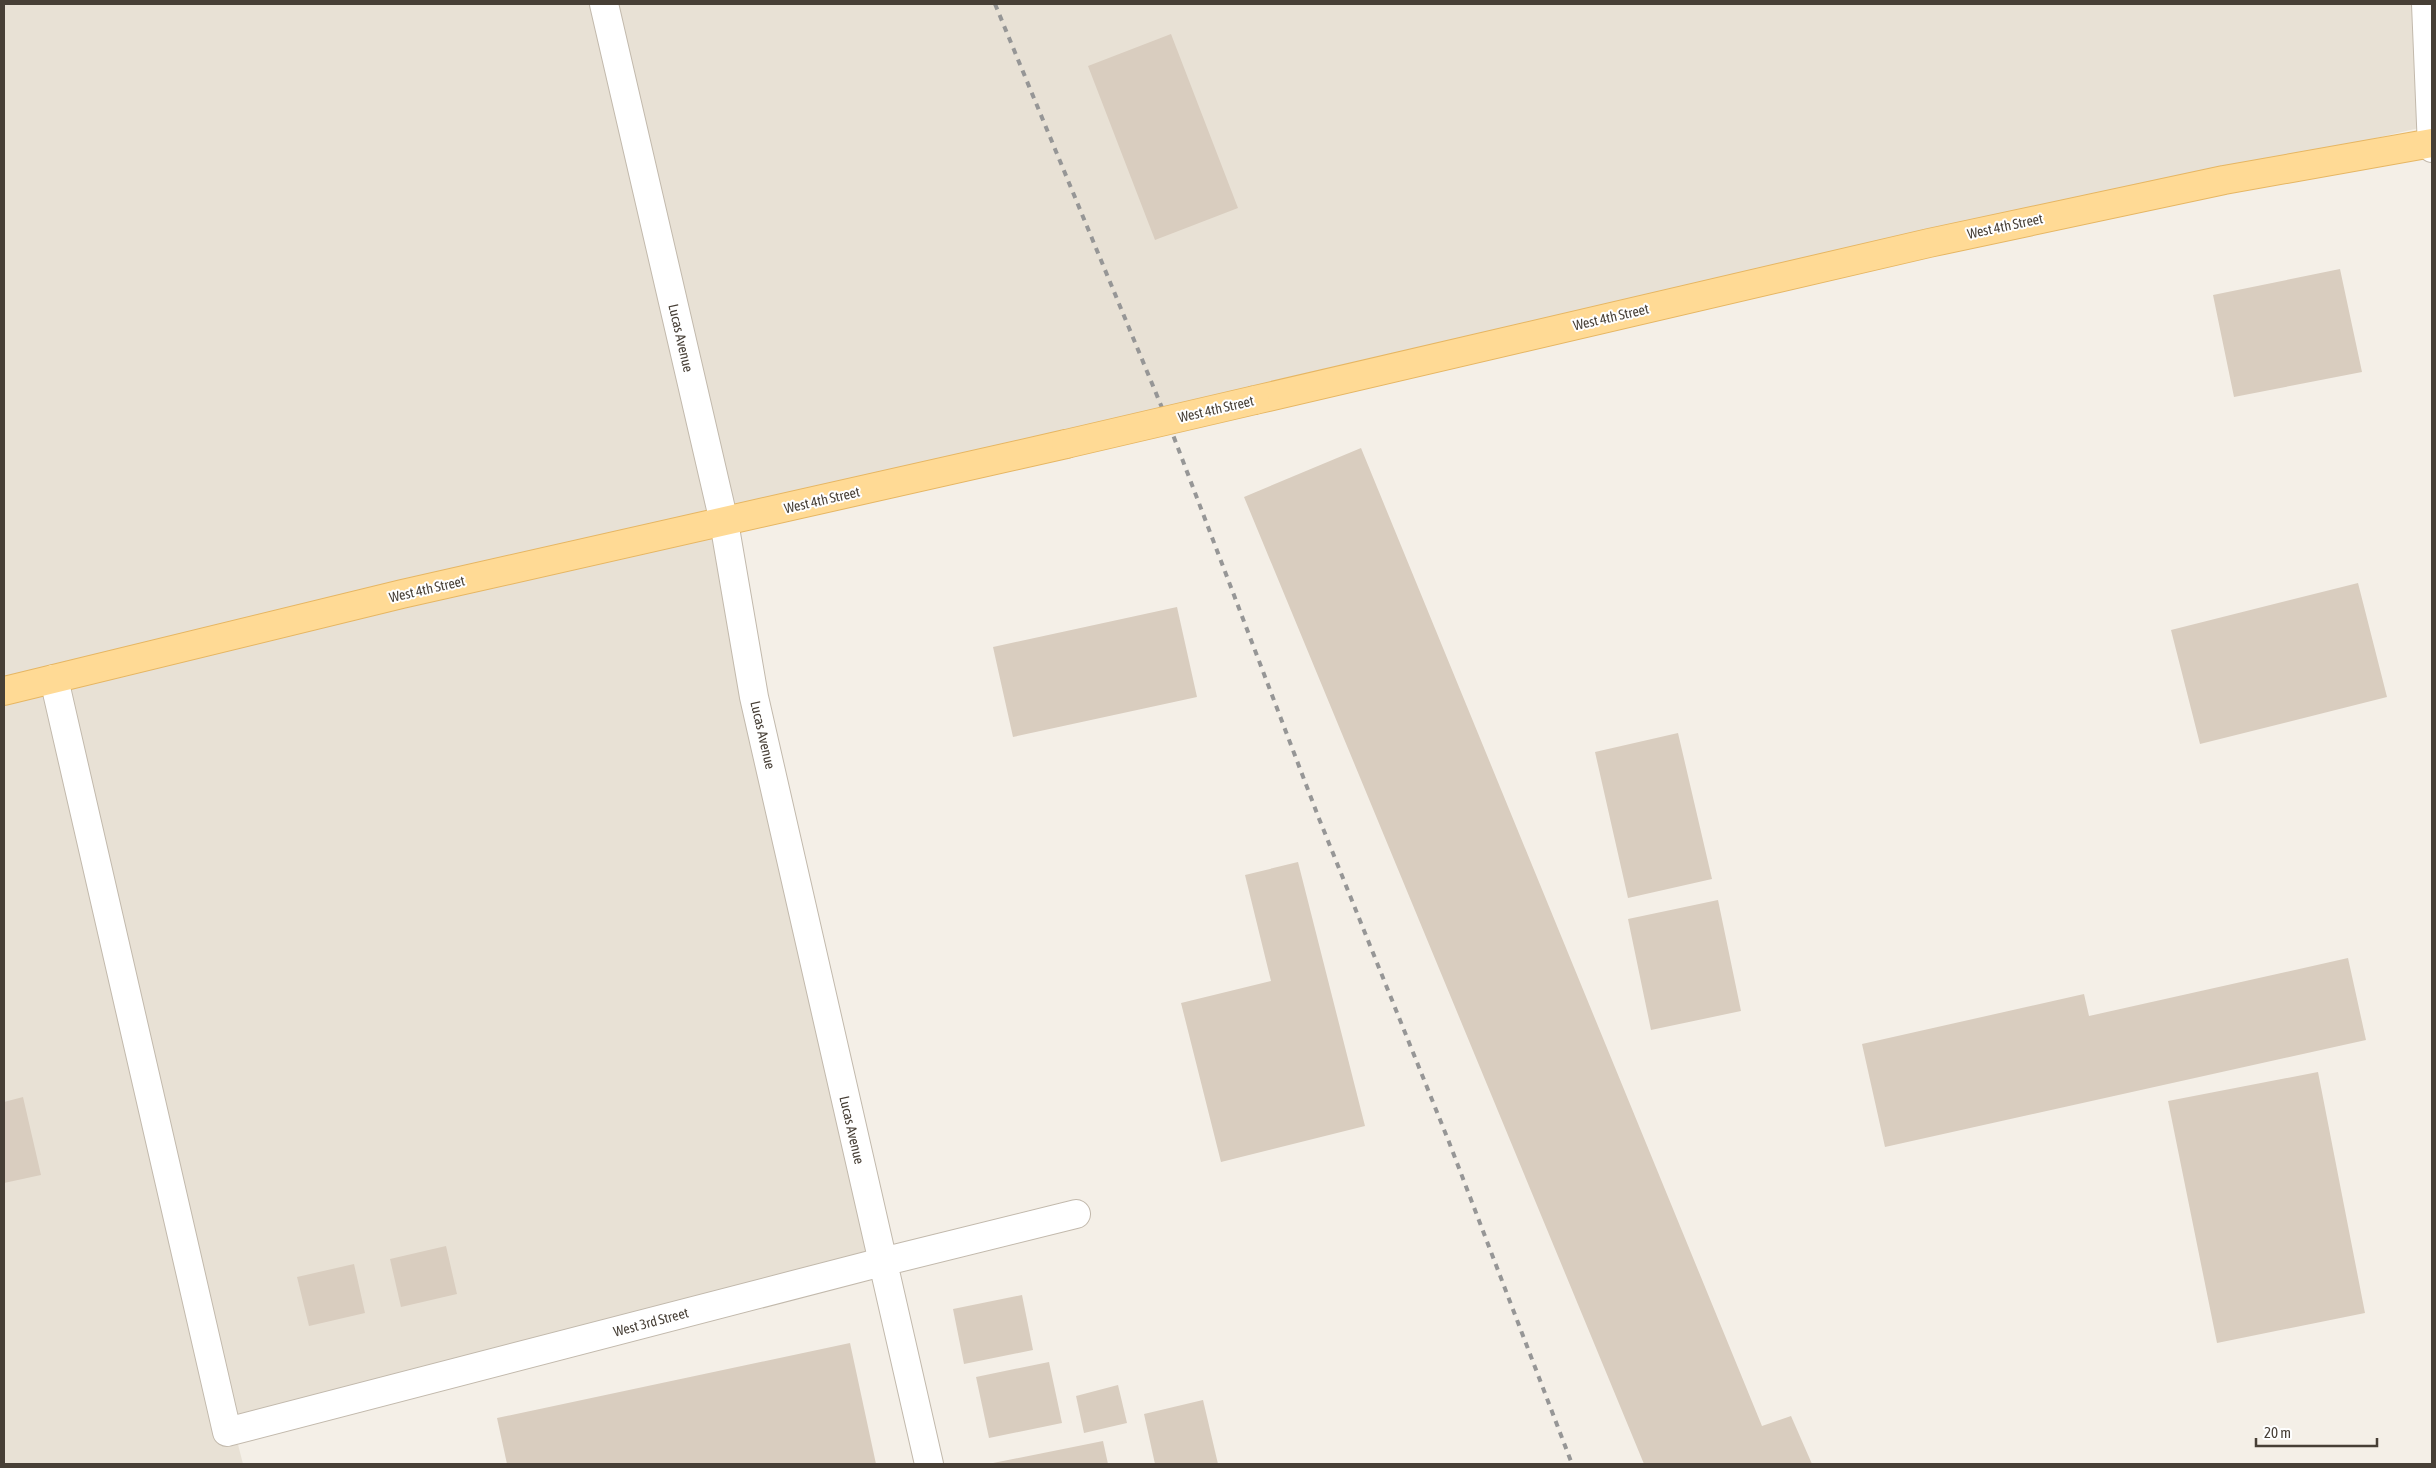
<svg xmlns="http://www.w3.org/2000/svg" width="2436" height="1468" font-family="'Asap Condensed',sans-serif">
	<rect width="100%" height="100%" fill="#f4efe7"/>
	<path fill="#e8e1d5" d="M4,4H2432V125L724,522L882,1262L232,1421L243,1464H4Z"/>
	<path fill="#d9cdbf" d="M1171,34L1238,208L1155,240L1088,66Z
		M2340,269L2362,372L2234,397L2213,295Z
		M1361,448L1762,1426L1791,1416L1812,1464H1644L1244,497Z
		M2358,583L2387,697L2200,744L2171,630Z
		M1177,607L1197,697L1013,737L993,647Z
		M1678,733L1712,879L1628,898L1595,752Z
		M1298,862L1365,1126L1221,1162L1181,1003L1271,981L1245,875Z
		M1718,900L1741,1011L1651,1030L1628,919Z
		M2348,958L2366,1040L1885,1147L1862,1044L2084,994L2089,1016Z
		M2318,1072L2365,1313L2217,1343L2168,1101Z
		M23,1097L41,1175L4,1183V1102Z
		M446,1246L457,1294L401,1307L390,1259Z
		M354,1264L365,1313L309,1326L297,1277Z
		M1022,1295L1033,1350L964,1364L953,1309Z
		M850,1343L876,1464H507L497,1418Z
		M1049,1362L1062,1423L989,1438L976,1377Z
		M1118,1385L1127,1423L1084,1433L1076,1396Z
		M1203,1400L1218,1464H1155L1144,1414Z
		M1103,1441L1108,1464H993V1463Z"/>
	<g fill="none" stroke-linecap="round" stroke-linejoin="round">
		<defs>
			<path id="minor" d="M604,4L724,522L754,697L929,1464
				M2426,4L2432,148
				M54,679L227,1432L882,1262L1076,1214"/>
			<path id="major" d="M1255,400L1929,243L2224,180L2432,143
				M4,691L402,594L1066,444"/>
		</defs>
		<use href="#minor" stroke="#c2b9ac" stroke-width="30"/>
		<use href="#major" stroke="#e6b663" stroke-width="30"/>
		<use href="#minor" stroke="#fff" stroke-width="28"/>
		<use href="#major" stroke="#ffda95" stroke-width="28"/>
		<path stroke="#969696" stroke-width="4" stroke-dasharray="6 6" stroke-linecap="butt" d="M995,4L1170,427L1318,816L1449,1142L1572,1464"/>
		<defs>
			<path id="major-bridge" d="M1066,444L1255,400"/>
		</defs>
		<use href="#major-bridge" stroke="#e6b663" stroke-width="30" stroke-linecap="butt"/>
		<use href="#major-bridge" stroke="#ffda95" stroke-width="28"/>
	</g>
	<g text-anchor="middle" stroke-width="4" stroke-linejoin="round" paint-order="stroke">
		<g font-size="14" fill="#473f36" stroke="#fff">
			<text transform="translate(2005 226) rotate(-12)" y="5">West 4th Street</text>
			<text transform="translate(1611 317) rotate(-13)" y="5">West 4th Street</text>
			<text transform="translate(681 338) rotate(77)" y="5">Lucas Avenue</text>
			<text transform="translate(1216 409) rotate(-13)" y="5">West 4th Street</text>
			<text transform="translate(822 500) rotate(-13)" y="5">West 4th Street</text>
			<text transform="translate(427 589) rotate(-13)" y="5">West 4th Street</text>
			<text transform="translate(763 735) rotate(77)" y="5">Lucas Avenue</text>
			<text transform="translate(852 1130) rotate(77)" y="5">Lucas Avenue</text>
			<text transform="translate(651 1322) rotate(-15)" y="5">West 3rd Street</text>
		</g>
	</g>
	<rect width="2436" height="1468" fill="none" stroke="#473f36" stroke-width="10"/>
	<path d="M2256 1438v8h121v-8" fill="none" stroke="#473f36" stroke-width="2.5"/>
	<text x="2264" y="1438" font-size="15" fill="#473f36" stroke="#ffffff" stroke-width="4" paint-order="stroke">20 m</text>
</svg>
